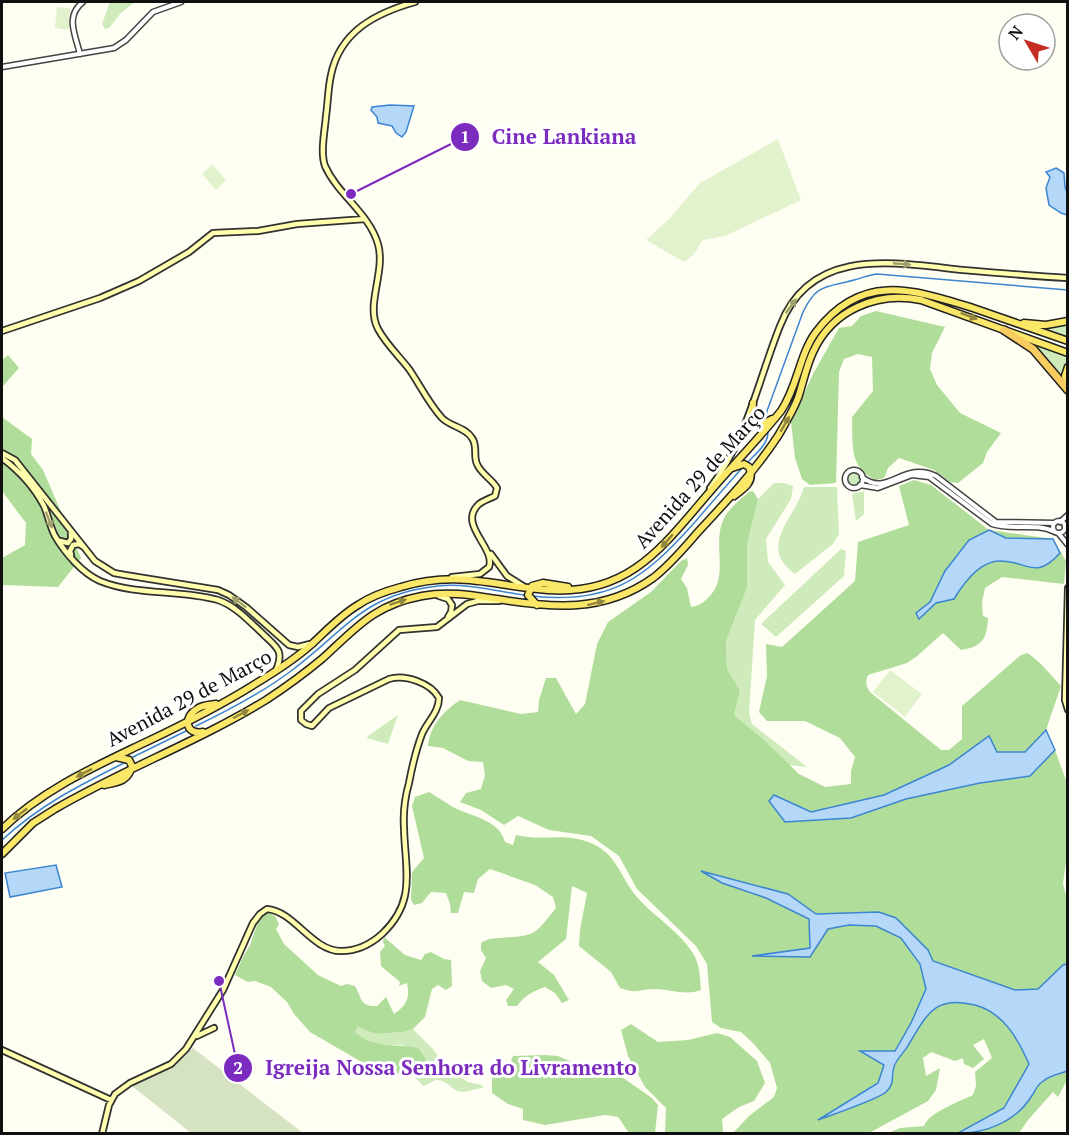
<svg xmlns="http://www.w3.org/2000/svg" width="1069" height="1135" font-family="'PT Serif',serif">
	<rect width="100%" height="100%" fill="#fffef3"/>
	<path fill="#cfebbb" d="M110,2H135L121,13L109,28L105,29L102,24Z
		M1067,323V338L1034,325Z
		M1024,339L1067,355C1067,367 1062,371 1064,384L1044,357Z
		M846 479a7 7 0 1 1 14 0a7 7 0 1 1-14 0Z
		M774,483H783L793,486L791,499L766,539L768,562L785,585L755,620L749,713L752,724L807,767L789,765L762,738L734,715L740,690L727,669L726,641L747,588V545L758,499Z
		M804,487H837L839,534L833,544L795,574C756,546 796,518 804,487Z
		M864,491V514L856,521L852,494Z
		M841,549L846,551L844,576L776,637L761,624Z
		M398,715L388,744L367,738L368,736Z
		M358,1027L375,1034L403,1032L413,1029L434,1050L442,1063L455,1074L468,1082L482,1085L483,1088C476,1088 469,1092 463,1092C452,1092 447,1079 436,1080C432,1081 427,1085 423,1086L412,1074L423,1067L402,1045C386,1046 366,1044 355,1032Z"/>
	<path fill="#b1dd9a" d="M876,311L945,327L932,353L930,369L937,385L960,413L1001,433L987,452L983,463L958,483L950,482L934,470L899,458L888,468L884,478L876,480C848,468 853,442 852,417L873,391L872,357L858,354L844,359L839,372L836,483L810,485L802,479L795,458L791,422L813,374L839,328L852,326L861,316Z
		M8,355L19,368L3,386L2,396V360Z
		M2,417L32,439L31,454L43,470L81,558L58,587L2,585V558L25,545L26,523L2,491Z
		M914,480L931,485L989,530L1053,539L1066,561L1064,584L1002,577L985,588L982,602L983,616L988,618C987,638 983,647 961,650L943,633L916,657L907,663L868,675C865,682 866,686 870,692L941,750H949L962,739V706L1021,655L1028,653L1041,664L1061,686L1046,730L1026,752H996L989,737L949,765L884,795L811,812L775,795L785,822L851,818L906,799L980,783L1030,776L1055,750L1067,783L1068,848L1063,883L1067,900V964L1063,965L1038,989L1015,990L933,961L928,950L896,918L879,912L816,914L788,894L750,884L722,883L766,898L809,919L811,948L758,955L810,957L828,929L849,925L876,926L901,938L920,965L926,989L911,1023L895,1051L861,1052L884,1065L878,1082L822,1118L894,1075C893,1061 904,1054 910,1043C918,1029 924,1014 938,1006C965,990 999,1014 1015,1034C1021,1042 1025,1055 1029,1064L1004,1108L958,1133H889L900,1128L924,1126C928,1113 960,1101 973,1095L976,1086L975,1072L992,1058L984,1039L973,1045L984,1059L973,1068L964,1064L963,1058L955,1061L931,1052L923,1058L926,1076L940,1068L936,1090L928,1101L869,1133H733L749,1116L774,1097L777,1088L770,1063L753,1043L741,1032L721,1028L712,1022L707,964L696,946L637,889L619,856L591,836L549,830L518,816L504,825L481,810L460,802L466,793L481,789L485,775L483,762L468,761L443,748L428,746C430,725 443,712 460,700L521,714L538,712L539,700L546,678H556L576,714L585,704L597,644L608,622L651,592L681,561L687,558L688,565L681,579L687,588L691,607C698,606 701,604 707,599C730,578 713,549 722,523C726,510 739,501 749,492L753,491L758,499L747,545V588L726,641L727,669L740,690L734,715L762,738L799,774L825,787L851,784V771L855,757L840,738L805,721H767L759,712L767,676L766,644L782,647L855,581L858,542L909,525L899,486Z
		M429,792C437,797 445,802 453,807C472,817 499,819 505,842L513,845L516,835C544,842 565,831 593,844C617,855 620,876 636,896C653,916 681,932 694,955C700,966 700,978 701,990C684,996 670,989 653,989C636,990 638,994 620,988L611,972L579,946L580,930L587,893L572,886L566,939L538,962L554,975L569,1000L562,1003L555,993L545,987C533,991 524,996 517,1006H508L506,1000L514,989L506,985L491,988L482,981L480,971L486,958L481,950V943C493,933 523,942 537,930C544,924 550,915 556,908L553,897L535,885L490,869L478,879L474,893L464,892L458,913H451L450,904L446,893L431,892L422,903L414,905L411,900L412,872L424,858L412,806L415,797Z
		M268,912L275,916L279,924L276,929L284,944L318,975L341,986L347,984L355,986C362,997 359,1007 377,1006L386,997L394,1014C407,1005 410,998 407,983L399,986L400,982L381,966L380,952L385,946L383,942L384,937L405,955L421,960L425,954L431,952L444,959L451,960L452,986L446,990L438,985L432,989L425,1017L413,1029L403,1032L375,1034L358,1027L355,1032C371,1048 397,1044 418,1048L426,1059L423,1067L412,1074L378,1075L365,1064L310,1032L294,1014L287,1002L271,987L255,981L248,982L235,975L243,957L250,945L259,919Z
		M631,1024L658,1042L688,1040L717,1033L730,1037L757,1061L765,1083L754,1101L739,1107L722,1119L723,1133H665L666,1108L645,1087L628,1056L621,1030Z
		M545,1055L558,1056L588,1069L619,1075L652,1098L658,1105L655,1133H629L618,1117L605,1115L545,1125L523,1120V1109L508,1104L492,1093V1077L499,1065L509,1066L513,1056Z
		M1067,1071V1080L1058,1097L1053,1092L1028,1120L1019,1133L975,1134L1002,1123L1031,1097L1034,1090L1043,1081Z"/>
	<path fill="#d5e3c2" d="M193,1048L303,1133H191L132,1086L171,1069Z"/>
	<path fill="#e1f2cd" d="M57,7L70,8L69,30L55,28Z
		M778,139L801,200L725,236L703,240L693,255L684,262L646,240L669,219L700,183Z
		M212,164L226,180L216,190L202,174Z
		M890,670L922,694L905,717L873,692Z"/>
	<path fill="#b6d8f8" stroke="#3b85d1" stroke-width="1.5" d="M390,105L414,106L406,132L402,137L396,133L392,126L378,123L377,117L371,110L372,107Z
		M1056,168L1064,173L1065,187L1067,192V215L1061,213L1049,205L1046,188L1050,177L1046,172Z
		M989,530L1006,538L1053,539L1060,553C1035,581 1028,561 1000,561C980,561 963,584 954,599L936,603L919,619L916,613L930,602L945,571L969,540Z
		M1046,730L1055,750L1030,776L980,783L906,799L851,818L785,822L769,801L774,795L811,812L884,795L949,765L989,736L997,752H1025Z
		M56,865L62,887L10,897L5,873Z
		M701,871L788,894L816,914L879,912L896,918L928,950L933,961L1015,990L1038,989L1063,965L1067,964V1071C1059,1074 1048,1076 1042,1082C1036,1086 1035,1092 1031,1097C1016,1121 985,1134 958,1133L1004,1108L1029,1064C1018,1039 1004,1013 975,1005C935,995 927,1014 909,1044C905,1052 896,1059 894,1067C891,1077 895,1084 886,1092C879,1099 831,1115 818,1120L878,1083L884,1065L860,1051H895L911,1023L926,989L920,964L901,938L876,926L849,925L828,929L810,957L752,956L810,948L809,919L766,898L722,883Z"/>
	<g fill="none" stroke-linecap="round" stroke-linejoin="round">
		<path stroke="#3b85d1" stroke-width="1.5" d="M766,418L767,411L803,312C817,283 826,288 854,280C862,278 868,275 877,274L1068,290
			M747,463C755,454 769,444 768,431
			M532,596C611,605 645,578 695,522C711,503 727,485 743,467
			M196,726C229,710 262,693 291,671C346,630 363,594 438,586C466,583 496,591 524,595
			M133,757L186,731
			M2,840C40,805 78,786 124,763"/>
		<defs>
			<path id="tertiary" d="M80,54C75,34 65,16 83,2
				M2,67L114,48L126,40L153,12L181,2
				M845 479a9 9 0 1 1 18 0a9 9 0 1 1-18 0Z
				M862,477C888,498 903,460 936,476L996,522L1055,523
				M860,485L878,488L912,475L929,477L992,524C1012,531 1035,522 1055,532
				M1053 527a6 6 0 1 1 12 0a6 6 0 1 1-12 0Z
				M1060,522L1068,515
				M1059,534L1068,545"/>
			<path id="secondary" d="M415,2C376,13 340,31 331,75C328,88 328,102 326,116C325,130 320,152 325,166C338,195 369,213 378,244C386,272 365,305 378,329C386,344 399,356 409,369C420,385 429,404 442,418C451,427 465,427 472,438C478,446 473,456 477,464C481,474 492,479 497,488L495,496C489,499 482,501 478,505C458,525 496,548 489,567L480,574L452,577
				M2,331L100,298L139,281L189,252L213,233L258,231L297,224L365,219
				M2,453L15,460L95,561L114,573L125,575L218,590L229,595L246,607L289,645L298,647L310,644
				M2,458C18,470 34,487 44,506C48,515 50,527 55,536C65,553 82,573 100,581C137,596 180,589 218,600C236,606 251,623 265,636C278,648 284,652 276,670
				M710,488C747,440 758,381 780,326C811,245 896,263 963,270C998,273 1033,276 1068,278
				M60,541L68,543L71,539V531
				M491,554L507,576L523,586
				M71,555L70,551L73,545L79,544L82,546
				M1068,588L1065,700L1068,710
				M439,596L448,599L452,605L451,612L448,617
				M197,1036L214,1028
				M2,1050L111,1100
				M102,1134L109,1105L115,1094L130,1083L171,1064L186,1049L223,990L253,923L260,914L267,909C294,911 312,951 341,951C356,951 371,944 382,934C417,901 405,870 404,828C403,812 405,797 409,783C412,767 416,750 422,734C427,722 439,712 439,698C431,683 405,674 389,679L329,708L312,726L306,724L301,720V711L318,694L355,670L399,630L437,627L467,604L478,601H499"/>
			<path id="primary" d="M1024,323L1046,325L1068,321
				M1068,367L1065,376L1068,383
				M753,403L752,415L756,422L763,424L772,419
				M732,468L744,464L749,467C755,481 745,488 734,496
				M537,605L528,595L532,586L543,583L568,587
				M203,732C185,735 183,717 197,709C202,705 210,705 216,704
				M104,785C117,782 128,782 132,766L129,760L116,757
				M2,829C42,790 94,767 144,743C182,725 220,706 255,684C275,672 295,659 312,644C327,630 341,615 358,605C371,596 386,591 401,587C458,570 493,586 548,590C632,596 665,543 714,487C736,462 760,437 781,411C798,386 799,355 816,332C861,272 912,289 973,308C1004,319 1036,330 1068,341
				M2,854L33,823L55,809C124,769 199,741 266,700C286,687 305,673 323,658C357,627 374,605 422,596C447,591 471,595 497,599C552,608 604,613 653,578C670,565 684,548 698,532C726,502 755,471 778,436C785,424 793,411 798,398C803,383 806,367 813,352C832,310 877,291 921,300L1068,353"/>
			<path id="trunk" d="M1004,330L1033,349L1068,390"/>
		</defs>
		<use href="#tertiary" stroke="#434343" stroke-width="7"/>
		<use href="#secondary" stroke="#323232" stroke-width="8"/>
		<use href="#primary" stroke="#212121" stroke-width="9"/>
		<use href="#trunk" stroke="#212121" stroke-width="10"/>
		<use href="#tertiary" stroke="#fff" stroke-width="4"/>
		<use href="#secondary" stroke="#ffffae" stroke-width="4.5"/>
		<use href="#primary" stroke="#fbe767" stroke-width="6"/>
		<use href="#trunk" stroke="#f9cc60" stroke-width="7"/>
	</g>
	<defs><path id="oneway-solid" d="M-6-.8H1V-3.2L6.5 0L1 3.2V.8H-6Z" transform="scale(1.5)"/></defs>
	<g fill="#9f9f6f">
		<use href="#oneway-solid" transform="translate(902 264) rotate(5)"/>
		<use href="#oneway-solid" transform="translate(791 306) rotate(-54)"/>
		<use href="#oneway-solid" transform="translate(49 520) rotate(69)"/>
		<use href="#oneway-solid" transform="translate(239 602) rotate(-143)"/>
	</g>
	<g fill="#918640">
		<use href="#oneway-solid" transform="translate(969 316) rotate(21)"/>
		<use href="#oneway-solid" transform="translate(785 424) rotate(-60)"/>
		<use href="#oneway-solid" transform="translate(667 541) rotate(131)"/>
		<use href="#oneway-solid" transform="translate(398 602) rotate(-18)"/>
		<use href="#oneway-solid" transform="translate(596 603) rotate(-14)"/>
		<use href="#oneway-solid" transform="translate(241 714) rotate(-28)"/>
		<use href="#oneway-solid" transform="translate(84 773) rotate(153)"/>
		<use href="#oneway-solid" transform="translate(20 814) rotate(142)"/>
	</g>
	<g text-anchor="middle" stroke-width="6" stroke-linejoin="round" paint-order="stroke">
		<g font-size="20" fill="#101010" stroke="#fff">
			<text transform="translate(700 477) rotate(-48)" y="7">Avenida 29 de Março</text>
			<text transform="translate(189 698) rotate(-28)" y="7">Avenida 29 de Março</text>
		</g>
	</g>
	<path fill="none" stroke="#7b2cbf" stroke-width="2" d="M351 194L465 137M219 981L238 1068"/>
	<g fill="#7b2cbf" stroke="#fff" stroke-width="2">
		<circle cx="351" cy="194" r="6"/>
		<circle cx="219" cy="981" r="6"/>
		<circle cx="465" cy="137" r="15"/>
		<circle cx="238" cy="1068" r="15"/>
	</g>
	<g font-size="18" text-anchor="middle" font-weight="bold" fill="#fff">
		<text x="465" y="143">1</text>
		<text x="238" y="1074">2</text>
	</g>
	<g font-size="21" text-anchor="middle" font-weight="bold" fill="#7b2cbf" stroke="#fff" stroke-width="6" stroke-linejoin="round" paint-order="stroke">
		<text x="564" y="144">Cine Lankiana</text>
		<text x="451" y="1075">Igreija Nossa Senhora do Livramento</text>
	</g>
	<rect width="1069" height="1135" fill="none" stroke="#101010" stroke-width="6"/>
	<g transform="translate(1027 42) rotate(309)"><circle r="28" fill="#ffffff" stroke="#9f9f9f" stroke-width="1.5"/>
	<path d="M0-4.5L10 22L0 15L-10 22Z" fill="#c52d23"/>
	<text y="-9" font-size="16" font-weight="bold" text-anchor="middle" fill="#101010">N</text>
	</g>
</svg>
